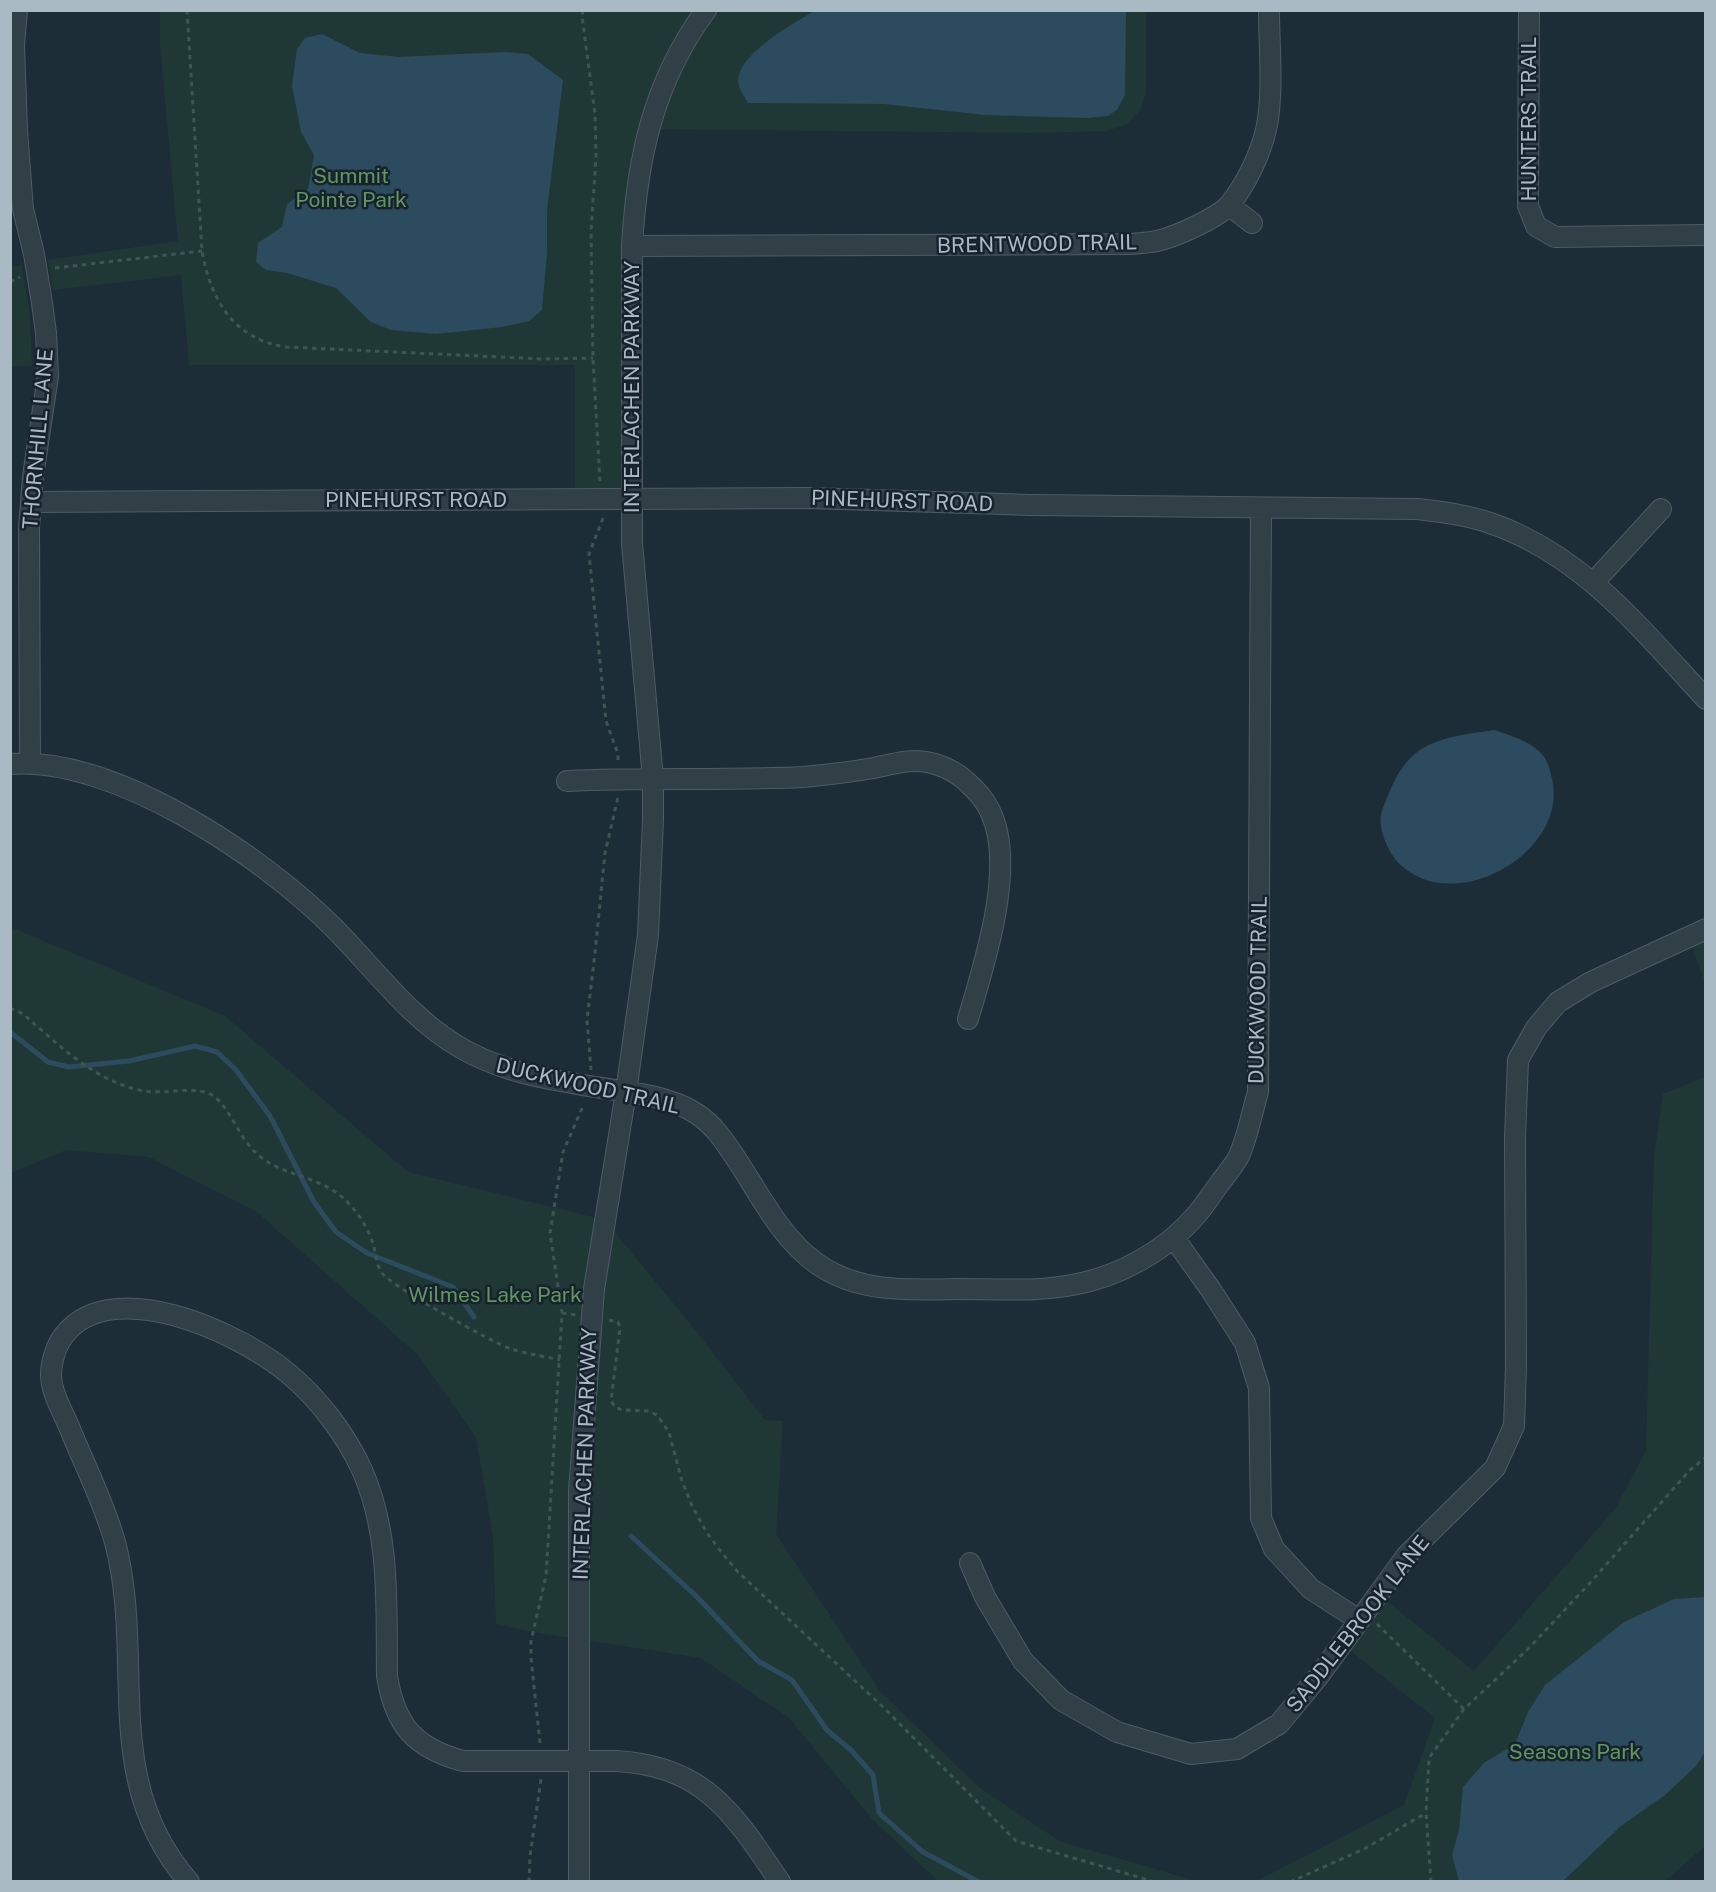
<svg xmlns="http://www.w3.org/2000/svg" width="1716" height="1892" font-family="'Public Sans',sans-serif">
	<rect width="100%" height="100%" fill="#1d2d37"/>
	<path fill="#1f3836" d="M160,11H1146V93L1140,110L1127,124L1107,131L1030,133L648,129L640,168L633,498L575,499V365H189L181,275L53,290L48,260L178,241L160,46Z
		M22,265L30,316L32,366H11V267Z
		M10,927L225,1016L408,1172L605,1220L696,1331L765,1420L783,1421L776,1534L880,1691L980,1788L1059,1841L1196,1881H938L873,1820L789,1718L701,1658L533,1632L496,1624L493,1537L476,1437L417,1354L257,1212L149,1157L66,1150L11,1173Z
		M1705,929V983L1689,937Z
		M1705,1077V1846L1665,1881L1255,1882L1404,1805L1435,1718L1342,1644L1378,1594L1474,1671L1615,1509L1646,1451L1654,1156L1663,1094Z"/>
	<path fill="#2d4b5e" d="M814,11H1126L1125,95L1117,110L1107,116L1088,118L985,115L884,104L748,103C744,96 739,89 738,82C737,54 793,24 814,11Z
		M322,34L360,53L399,57L505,52L528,54L563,80L547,210V253L542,310L529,321L502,327L436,334L391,330L371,322L336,288L287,273L266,270L256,262L258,243L282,227L287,204L308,189L314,155L301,132L292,86L297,49L305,38Z
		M1494,730C1512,736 1534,742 1545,758C1548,763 1550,770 1551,775C1573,848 1460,916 1403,867C1390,857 1378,831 1381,815C1382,809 1385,803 1387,798C1395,778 1402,763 1420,750C1442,736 1469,734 1494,730Z
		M1705,1597V1752L1696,1766L1665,1795L1621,1826L1563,1881H1459L1452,1855L1459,1830L1463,1787L1484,1763L1515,1744L1528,1712L1545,1685L1624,1622L1674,1599Z"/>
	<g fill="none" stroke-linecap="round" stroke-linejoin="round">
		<path stroke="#2d4b5e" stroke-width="5" d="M10,1032L48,1062L69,1067L129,1061L195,1046L217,1052L236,1070L270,1116L314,1202L336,1232L367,1253L453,1287L474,1317
			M631,1536L697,1597L758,1661L792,1680L827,1730L852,1751L873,1775L879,1813L923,1852L979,1882"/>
		<defs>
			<path id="minor" d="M17,10L14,45L17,131L23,209L34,254L42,303L46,333L48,376L33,476L29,528L30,763
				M1529,10L1528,206L1536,226L1555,237L1706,235
				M1229,205L1252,223
				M632,246L1130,244C1138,243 1148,243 1157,241C1175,237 1218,218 1230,204C1246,184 1260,155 1266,130C1274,93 1269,48 1269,10
				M31,502L808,498L1031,505L1418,509C1443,512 1467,515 1490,523C1582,554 1642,630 1706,699
				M1594,582L1661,509
				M10,764C114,756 262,856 333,927C374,968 410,1019 461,1048C504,1073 552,1080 601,1088C631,1092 670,1096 697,1114C714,1125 725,1142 737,1160C760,1195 781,1238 816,1263C857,1293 909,1290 957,1289C995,1289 1035,1292 1072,1285C1119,1277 1167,1250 1197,1214C1206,1204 1212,1193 1220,1183C1226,1175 1233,1166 1238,1158C1247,1140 1252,1112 1258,1092L1261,508
				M567,781C645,777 724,781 803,777C827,775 850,772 874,768C887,765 902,761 915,761C934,761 955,770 968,783C977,791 985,800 990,811C1017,865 984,965 968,1019
				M1174,1238L1211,1290L1245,1343L1259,1388L1261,1518L1274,1549L1311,1589L1359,1620
				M970,1563L985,1597L1023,1661L1061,1700L1117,1732L1191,1754L1237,1749L1279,1724L1318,1677L1407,1555L1495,1468L1514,1426L1516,1366L1515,1138L1518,1060L1536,1028L1558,1002L1591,982L1706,929
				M189,1882C99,1779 146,1661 115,1542C104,1503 85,1466 70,1429C63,1412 51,1393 51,1374C51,1364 55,1350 60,1341C105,1269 241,1333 289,1374C319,1399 346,1435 362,1470C391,1535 386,1607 387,1676C395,1726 415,1748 463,1761H616C705,1766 734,1814 780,1882
				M579,1882V1491L594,1289L626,1092L648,935L653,819V779L632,543V246C637,159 653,82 706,10"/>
		</defs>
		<use href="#minor" stroke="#4e5c66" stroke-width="22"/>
		<path stroke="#3d5553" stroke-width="3" stroke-dasharray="4.5 4.5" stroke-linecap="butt" d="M187,10L202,251C211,300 233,339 286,347L543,359L593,358
			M583,10L582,16L595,114L596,157L591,231L593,358L600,482
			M55,268L202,251
			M10,282L20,277
			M603,518L589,554L606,721L618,754V761
			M10,1008L23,1014C59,1045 95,1082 144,1091C164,1095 200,1084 215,1097C234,1114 240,1142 262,1158C286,1176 320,1177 343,1198C357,1210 369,1229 374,1247C376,1256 377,1266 382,1273C392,1287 492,1342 511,1349C527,1354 544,1356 560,1360
			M591,1070L587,1020L595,953L605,853L618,797
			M562,1313L576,1315
			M609,1320L618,1322L620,1328L611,1401L616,1408L623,1410L648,1411L657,1415L669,1432L681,1478L692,1506L707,1533L722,1553L738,1572L882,1706L1016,1841L1155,1882
			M1377,1624L1464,1709
			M540,1743L531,1658V1641L546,1576L562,1313L550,1233L563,1152L584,1104
			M529,1882L530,1856L541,1779
			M1290,1882L1364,1849L1426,1813
			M1431,1882L1426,1813L1429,1758L1464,1709L1528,1649L1589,1584L1690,1470L1706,1457"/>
		<use href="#minor" stroke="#313f47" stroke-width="20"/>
	</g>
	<g text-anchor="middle" stroke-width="5" stroke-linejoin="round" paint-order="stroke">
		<g font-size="21" fill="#aabac5" stroke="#17232c">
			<text transform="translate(1529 119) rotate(-90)" y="7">HUNTERS TRAIL</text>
			<text transform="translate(1037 244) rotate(-1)" y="7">BRENTWOOD TRAIL</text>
			<text transform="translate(632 387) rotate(-90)" y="7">INTERLACHEN PARKWAY</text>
			<text transform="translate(38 439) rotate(-85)" y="7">THORNHILL LANE</text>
			<text x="416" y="507">PINEHURST ROAD</text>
			<text transform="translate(902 501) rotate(2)" y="7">PINEHURST ROAD</text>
			<text transform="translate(1258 990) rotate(-89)" y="7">DUCKWOOD TRAIL</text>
			<text transform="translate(588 1086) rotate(13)" y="7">DUCKWOOD TRAIL</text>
			<text transform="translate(585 1454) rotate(-88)" y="7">INTERLACHEN PARKWAY</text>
			<text transform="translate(1358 1624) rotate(-52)" y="7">SADDLEBROOK LANE</text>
		</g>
		<g font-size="21" fill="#619662" stroke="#17232c">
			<text x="351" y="183">Summit<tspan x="351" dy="24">Pointe Park</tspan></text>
			<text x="495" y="1302">Wilmes Lake Park</text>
			<text x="1575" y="1759">Seasons Park</text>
		</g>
	</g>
	<rect width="1716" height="1892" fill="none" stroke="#aabac5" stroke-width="24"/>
</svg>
